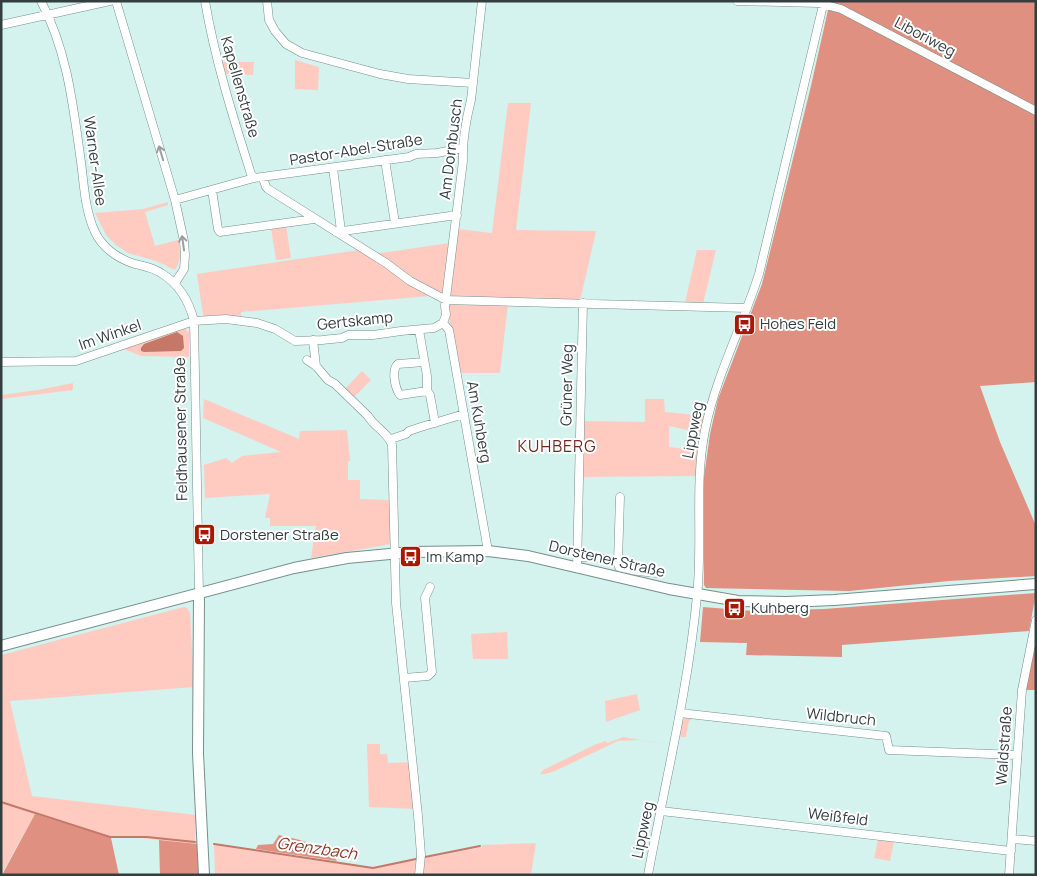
<svg xmlns="http://www.w3.org/2000/svg" width="1037" height="876" font-family="Manrope,sans-serif">
	<rect width="100%" height="100%" fill="#d4f2ee"/>
	<path fill="#ffcbc1" d="M295,60L319,67L318,90L295,89Z
		M221,62H254L253,75L225,74Z
		M508,103H531L516,230L596,231L581,297L577,301L452,298L450,295L458,229L492,233Z
		M168,202V205L145,212L155,246L178,240C181,250 181,261 175,270L156,261L128,253L116,245L106,235L95,213L143,209Z
		M286,226L291,258L276,260L271,228Z
		M450,243L443,293L438,295L374,254Z
		M359,250L430,296L241,312V318L205,317L203,315L197,274Z
		M697,250H716L703,304L685,303Z
		M453,303L508,304L500,373H459L447,307Z
		M184,328L189,332V357L141,356L121,348Z
		M362,371L371,380L353,398L344,390Z
		M73,383V390L1,399V395L38,390Z
		M204,399L299,439L300,431L347,430L350,461H348V480H360V499L390,500L391,544L311,558L316,526H270V518H265L270,494L205,498L204,465L226,458L232,463L242,456L281,452L203,418Z
		M645,399H664L665,412L705,416L702,433L669,426V447L700,451L697,476L581,477L583,421L645,422Z
		M184,607L187,608L190,613L194,687L10,701L32,796L196,815L195,841H198V844L141,838H109L35,814L1,875V655Z
		M507,632L508,659H473L471,634Z
		M637,694L640,710L606,722L605,701Z
		M686,717L694,718L689,721L686,737H681C678,731 681,721 686,717Z
		M623,737L671,745L639,740L618,741L555,771L545,774H540L543,770L594,745L606,741L607,743Z
		M367,744H380V754H387L388,763L411,762L415,809L369,807Z
		M878,840L894,842L890,861L874,858Z
		M536,843L531,875H422L425,858L482,847V845Z
		M214,845L373,868L416,860L415,875H215Z"/>
	<path fill="#e09080" d="M830,1H1036V382L980,386L1000,442L1036,526V576L949,581L849,591L706,588L704,585V477L710,434L718,399L762,284L811,86Z
		M1036,593L1029,631L842,645V657L746,655L747,643L700,642L703,607L753,611L824,609Z
		M1036,638V690H1026Z
		M35,814L111,838L119,875H2Z
		M279,835C298,840 327,844 337,861L256,849L258,845L273,844Z
		M159,840L198,844L199,875H160Z"/>
	<path fill="#c57768" d="M177,332L183,336L184,348L181,351L144,352L141,351V348L144,344Z"/>
	<g fill="none" stroke-linecap="round" stroke-linejoin="round">
		<path stroke="#c57768" stroke-width="2" d="M1,802L110,837H147L195,842
			M214,844L373,868L416,859
			M425,857L480,846"/>
		<defs>
			<path id="minor" d="M41,1C68,53 73,106 81,162C84,185 85,211 95,232C102,247 117,258 132,263C141,266 152,267 161,273C179,284 189,301 194,321L199,594
				M116,1L175,200L184,241L185,255L184,269L175,283
				M205,1C215,60 233,117 251,174L254,178
				M267,1L269,20L275,31L286,44L302,53L380,74L408,79L473,83
				M482,1L471,100C466,120 462,140 463,161L445,306L446,315L443,323L449,330L488,551
				M737,1L818,3L841,9L1036,111
				M1,25L110,1
				M385,160L395,223
				M333,168L341,231
				M263,178L266,187L268,189L386,263L410,281L446,300L747,308
				M212,190L218,229L220,232L314,219
				M175,200L254,178L409,157L416,154L437,153L463,148
				M336,232L457,215
				M419,330L427,376V391L430,395L435,423
				M313,340L316,366
				M295,341L322,340L342,338L348,335H373L401,331L434,328L443,323
				M307,360L316,366L328,380L335,384L368,416C374,427 388,432 392,445L396,603L418,816L421,855L419,875
				M1,362L76,361L194,321L226,319L257,323L275,329L295,341
				M424,362L398,364C391,370 395,388 400,395L427,391
				M391,439L406,434L409,431L421,427L464,414
				M578,557H594L618,562L619,567L637,571L657,573
				M618,562L620,497
				M577,568L583,303
				M404,678L428,676L432,672L425,598L430,587
				M680,713L886,736L889,750L1017,755
				M661,811L1011,851
				M1012,839L1036,841
				M648,875C665,782 688,690 697,596C703,541 694,485 705,430C716,376 742,327 759,274L824,1
				M1009,875L1022,690L1036,620"/>
			<path id="major" d="M199,594L198,753L204,875
				M1,646L294,568L347,558L411,552L488,551L528,556L669,589L738,601L786,602L834,600L1036,584"/>
		</defs>
		<use href="#minor" stroke="#75908d" stroke-width="9"/>
		<use href="#major" stroke="#75908d" stroke-width="12"/>
		<use href="#minor" stroke="#fff" stroke-width="8"/>
		<use href="#major" stroke="#fff" stroke-width="10"/>
	</g>
	<defs><path id="oneway-shaft" d="M-6 0H5M1.5-3L5.5 0L1.5 3" fill="none" stroke-width="1.6" stroke-linecap="round" stroke-linejoin="round" transform="scale(1.25)"/></defs>
	<g stroke="#999f9e">
		<use href="#oneway-shaft" transform="translate(161 153) rotate(-107)"/>
		<use href="#oneway-shaft" transform="translate(183 243) rotate(-98)"/>
	</g>
	<defs>
		<symbol id="bus-square" viewBox="-11 -11 22 22"><rect x="-9" y="-9" width="18" height="18" rx="4" fill="#a81800" stroke="#fff"/><path d="M-5-6H5V4H4V6H2V4H-2V6H-4V4H-5ZM-3.5-4V0h7V-4ZM-3.5 1.2v1.5H-2V1.2ZM2 1.2v1.5H3.5V1.2Z" fill="#fff"/></symbol>
	</defs>
	<g fill-rule="evenodd">
		<use href="#bus-square" x="732" y="312" width="25" height="25"/>
		<use href="#bus-square" x="192" y="522" width="25" height="25"/>
		<use href="#bus-square" x="398" y="544" width="25" height="25"/>
		<use href="#bus-square" x="722" y="596" width="25" height="25"/>
	</g>
	<g text-anchor="middle" stroke-width="4" stroke-linejoin="round" paint-order="stroke">
		<g font-size="15" fill="#333f3e" stroke="#fff">
			<text transform="translate(925 37) rotate(28)" y="5">Liboriweg</text>
			<text transform="translate(240 87) rotate(74)" y="5">Kapellenstraße</text>
			<text transform="translate(451 149) rotate(-83)" y="5">Am Dornbusch</text>
			<text transform="translate(356 150) rotate(-9)" y="5">Pastor-Abel-Straße</text>
			<text transform="translate(95 161) rotate(82)" y="5">Warner-Allee</text>
			<text transform="translate(355 321) rotate(-6)" y="5">Gertskamp</text>
			<text transform="translate(110 335) rotate(-19)" y="5">Im Winkel</text>
			<text transform="translate(567 385) rotate(-89)" y="5">Grüner Weg</text>
			<text transform="translate(479 422) rotate(80)" y="5">Am Kuhberg</text>
			<text transform="translate(181 429) rotate(-91)" y="5">Feldhausener Straße</text>
			<text transform="translate(693 430) rotate(-79)" y="5">Lippweg</text>
			<text transform="translate(607 559) rotate(13)" y="5">Dorstener Straße</text>
			<text transform="translate(841 717) rotate(6)" y="5">Wildbruch</text>
			<text transform="translate(1004 746) rotate(-86)" y="5">Waldstraße</text>
			<text transform="translate(838 817) rotate(7)" y="5">Weißfeld</text>
			<text transform="translate(643 830) rotate(-78)" y="5">Lippweg</text>
		</g>
		<g font-size="15" fill="#333f3e" stroke="#fff" text-anchor="start">
			<text x="760" y="329">Hohes Feld</text>
			<text x="220" y="540">Dorstener Straße</text>
			<text x="426" y="562">Im Kamp</text>
			<text x="751" y="613">Kuhberg</text>
		</g>
		<g font-size="16" letter-spacing="1" fill="#6f2a1e" stroke="#fff">
			<text x="557" y="452">KUHBERG</text>
		</g>
		<g font-size="16" font-style="italic" fill="#923323" stroke="#fff">
			<text transform="translate(317 848) rotate(8)" y="6">Grenzbach</text>
		</g>
	</g>
	<rect width="1037" height="876" fill="none" stroke="#333f3e" stroke-width="5"/>
</svg>
